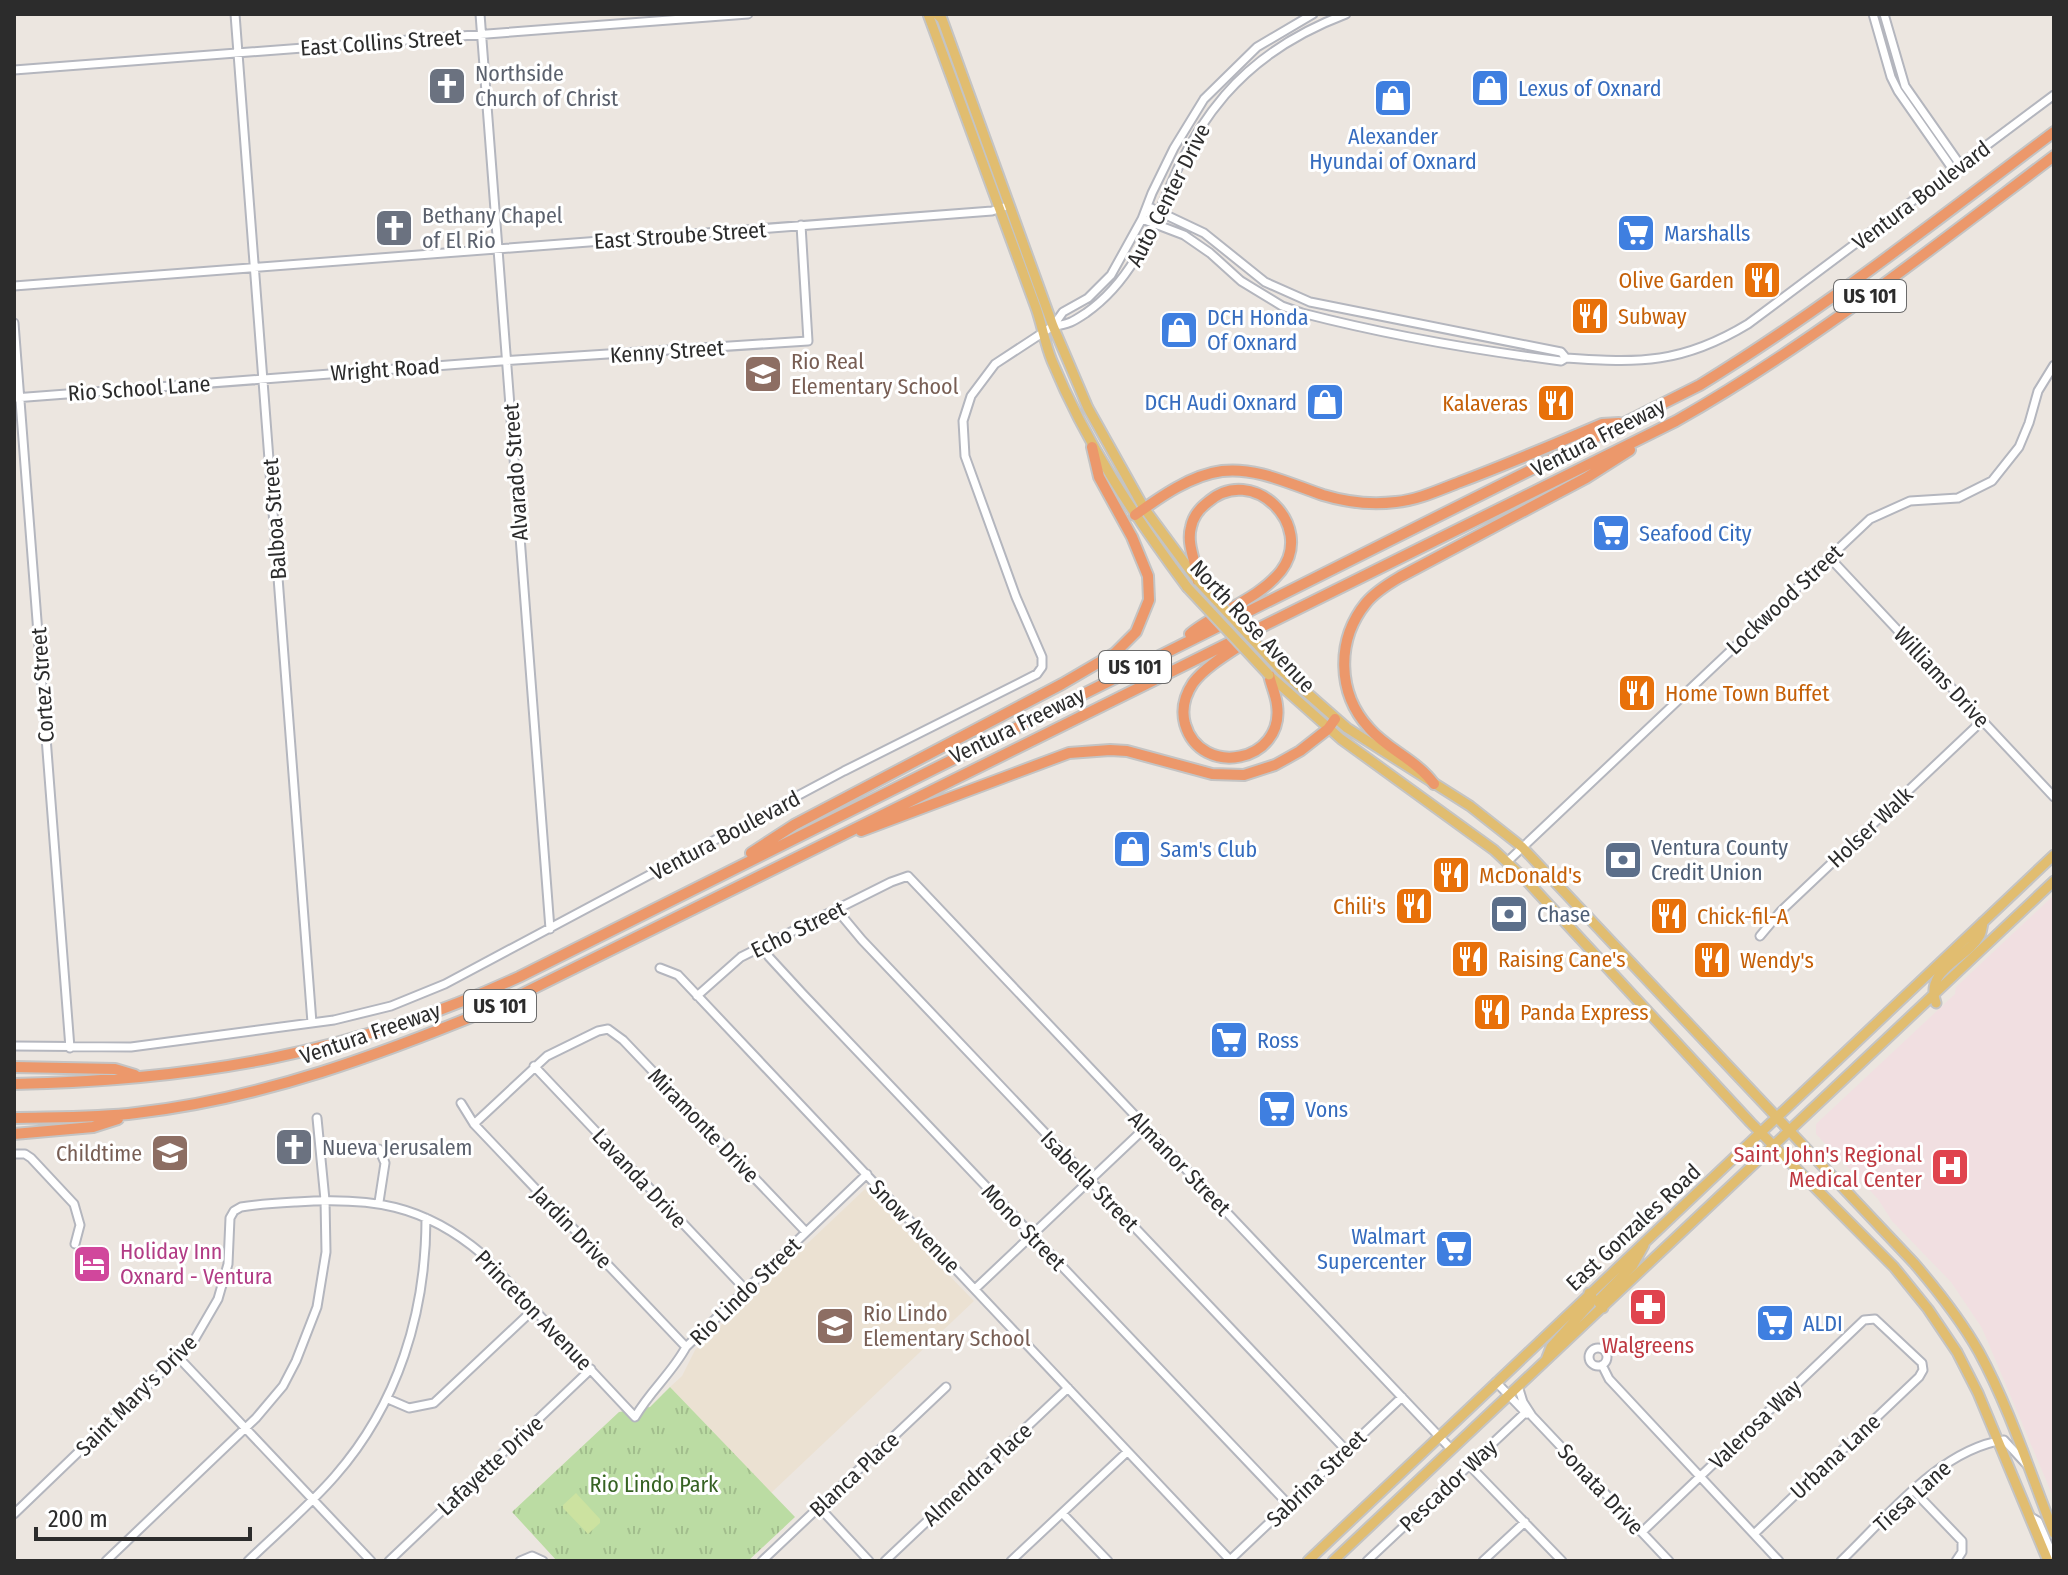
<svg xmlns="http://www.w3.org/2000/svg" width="2068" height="1575" font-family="'Fira Sans Condensed',sans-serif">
	<defs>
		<pattern id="park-tufts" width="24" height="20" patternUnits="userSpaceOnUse" patternTransform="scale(2)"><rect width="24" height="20" fill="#bbdca3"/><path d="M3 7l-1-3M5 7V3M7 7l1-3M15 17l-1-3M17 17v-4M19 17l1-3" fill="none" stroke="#a1bd8c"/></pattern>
	</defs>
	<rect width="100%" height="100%" fill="#ece6e0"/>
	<path fill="#ebe1d2" d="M865,1189L974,1301L771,1493L670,1387L682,1376L695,1350Z"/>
	<path fill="#f1dfe1" d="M2054,895V1499L1982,1328L1951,1282L1892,1221L1878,1199L1816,1134V1124L1955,994L1956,987Z"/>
	<path fill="url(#park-tufts)" d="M670,1387L795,1517L748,1561H557L512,1512L619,1412L650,1407Z"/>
	<path fill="#cce2a0" d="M576,1493L600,1519V1523L588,1534L563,1508V1505Z"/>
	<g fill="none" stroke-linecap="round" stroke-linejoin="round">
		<defs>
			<path id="minor" d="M235,14L312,1023
				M480,14L550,929
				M1873,14L1891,77L1898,91L1954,171
				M1884,14L1905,86L1961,166
				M14,70L748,14
				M1147,206L1204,233L1265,282L1310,302L1561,352L1566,358
				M1142,219L1184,235L1210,253L1241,281L1282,306L1302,313C1387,335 1474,350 1561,361L1566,358C1640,363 1682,364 1748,324L2054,95
				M14,286L992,211L1004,207
				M14,323L70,1048
				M1053,326C1068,325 1074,321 1086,313C1137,277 1154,221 1179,166C1191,141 1207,116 1225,95C1257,58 1301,31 1346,14
				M14,398L501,361L808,341L801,225
				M1829,557L2054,797
				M1507,862L1870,519L1910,501L1958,498L1992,481L2019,447L2029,423L2038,391L2054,365
				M837,910L862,940L1346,1450
				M1760,936L1781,911L1983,720
				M763,947L769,957L803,994L1288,1504
				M660,968L678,975L1231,1561
				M697,996L741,957L891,882L908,876L1451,1449
				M14,1046L131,1047L334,1020L391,1006L445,984L844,771L1037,674L1042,667V657L1016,597L965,456L963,421L971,396L995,364L1053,326L1063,312L1088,298L1111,275L1142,219L1152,193L1174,148L1204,99L1257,47L1313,14
				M534,1066L745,1289
				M461,1103L474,1124L686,1347
				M474,1124L547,1056L598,1031L608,1029L623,1040L806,1232
				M379,1149L385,1163L379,1202
				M14,1154H25L31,1158L74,1204L80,1225L75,1244
				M975,1289L1146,1127
				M1589 1357a9 9 0 1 1 18 0a9 9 0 1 1-18 0Z
				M179,1358L371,1561
				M1602,1365L1609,1379L1779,1561
				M1496,1382L1527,1414
				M1518,1386L1523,1402L1532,1416L1669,1561
				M388,1399L409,1408L434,1403L534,1309
				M1469,1465L1562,1561
				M1914,1491L1962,1541V1552L1956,1561
				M819,1507L869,1561
				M1062,1513L1108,1561
				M14,1514L193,1342L218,1299L228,1264L230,1218L234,1211L241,1207C259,1204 278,1203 296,1202C371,1197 423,1204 482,1254L635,1417C650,1391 672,1373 686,1347L867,1174
				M2029,1516L2038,1521L2054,1558
				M1642,1532L1864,1320L1875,1319L1922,1363L1923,1370L1919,1377L1754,1534
				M1230,1560L1402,1397
				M106,1561L256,1418L283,1386L296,1361L317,1307L326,1252L325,1200L317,1118
				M248,1561C277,1533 308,1507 335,1476C398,1404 426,1313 426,1218
				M389,1561L591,1369
				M520,1561L532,1556L543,1561
				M762,1561L946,1387
				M885,1561L1068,1388
				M1011,1561L1127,1452
				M1367,1561L1528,1410
				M1483,1561L1525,1522
				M1841,1561C1886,1518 1940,1449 2004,1440L2027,1465"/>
			<path id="major" d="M928,14L1036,308C1042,325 1045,344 1052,361C1086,443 1134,516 1187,587
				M937,14L942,19L1053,326L1088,408L1144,508L1198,581
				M1281,670L1347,728L1470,806L1522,847L1914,1263C1938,1291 1961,1320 1979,1352C2010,1409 2030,1473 2054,1533
				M1269,675L1341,739L1494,850L1526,880L1751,1123L1894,1267L1928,1309L1957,1352L1978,1393L2048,1561
				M1936,1003C1924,969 1966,960 1980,935C1982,931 1982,927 1983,922
				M1603,1308L1599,1303L1600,1299L1633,1265L1644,1245
				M1546,1360L1551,1347L1590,1304L1592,1297L1589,1293
				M1308,1561L2054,855
				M1333,1561L2054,881"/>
			<path id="highway" d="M1135,515C1160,497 1191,475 1222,471C1257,467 1290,484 1323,495C1346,502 1371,505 1396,502C1418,500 1439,490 1460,482C1508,464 1555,444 1602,424L1619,423
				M1190,634C1218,611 1258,600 1281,571C1316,525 1252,463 1208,502C1200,508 1193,517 1191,527C1186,545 1197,563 1198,581
				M1257,634C1238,648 1207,664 1193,683C1185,695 1181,709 1185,724C1201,779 1285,762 1277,705C1276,695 1271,685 1269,675
				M1434,784C1417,760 1388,750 1369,728C1337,693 1336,640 1366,603C1375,592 1388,584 1400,577L1586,478L1630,450
				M861,831L1069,753L1110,750L1127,751L1212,774L1244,775L1275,765L1300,751L1328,729L1335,719
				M751,853L794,825L1062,684L1115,653L1136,632L1149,600L1148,576L1132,537L1099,477L1092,447
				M14,1067L115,1069L135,1075
				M14,1084C197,1080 352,1054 519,977L1700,385C1824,309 1938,219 2054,132
				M14,1118C55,1117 96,1118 136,1113C262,1099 382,1054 498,1006L1676,421C1810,345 1931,249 2054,156
				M14,1134L93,1127L118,1119"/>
		</defs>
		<use href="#minor" stroke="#b4b6be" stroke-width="11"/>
		<use href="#major" stroke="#c4c4c4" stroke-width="13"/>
		<use href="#highway" stroke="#c4c4c4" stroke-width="14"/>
		<use href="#minor" stroke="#fff" stroke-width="7"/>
		<use href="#major" stroke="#e1bd70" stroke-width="9"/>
		<use href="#highway" stroke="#ec986b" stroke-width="10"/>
		<defs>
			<path id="major-bridge" d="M1198,581L1281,670
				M1187,587L1269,675"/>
		</defs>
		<use href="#major-bridge" stroke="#c4c4c4" stroke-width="13" stroke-linecap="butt"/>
		<use href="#major-bridge" stroke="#e1bd70" stroke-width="9"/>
	</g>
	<defs>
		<symbol id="church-square" viewBox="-11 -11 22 22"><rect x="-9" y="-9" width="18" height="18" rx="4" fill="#6b7280" stroke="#fff"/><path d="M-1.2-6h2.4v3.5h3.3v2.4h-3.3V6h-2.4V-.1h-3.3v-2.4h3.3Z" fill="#fff"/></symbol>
		<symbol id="shop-square" viewBox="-11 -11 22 22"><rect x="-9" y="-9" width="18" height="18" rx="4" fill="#3f7fe0" stroke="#fff"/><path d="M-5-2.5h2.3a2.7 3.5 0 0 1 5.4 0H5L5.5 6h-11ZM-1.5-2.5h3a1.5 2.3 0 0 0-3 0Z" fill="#fff"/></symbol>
		<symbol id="supermarket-square" viewBox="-11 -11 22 22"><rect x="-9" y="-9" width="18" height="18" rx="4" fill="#3f7fe0" stroke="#fff"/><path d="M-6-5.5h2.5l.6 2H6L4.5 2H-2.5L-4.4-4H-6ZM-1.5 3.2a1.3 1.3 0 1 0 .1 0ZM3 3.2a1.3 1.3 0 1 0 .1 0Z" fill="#fff"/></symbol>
		<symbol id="restaurant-square" viewBox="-11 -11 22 22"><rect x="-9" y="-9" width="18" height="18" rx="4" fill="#e8710a" stroke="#fff"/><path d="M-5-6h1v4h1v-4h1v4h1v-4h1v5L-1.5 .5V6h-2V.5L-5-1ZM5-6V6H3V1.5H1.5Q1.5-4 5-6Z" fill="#fff"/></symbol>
		<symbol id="school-square" viewBox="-11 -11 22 22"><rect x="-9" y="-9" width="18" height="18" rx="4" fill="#8d6e63" stroke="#fff"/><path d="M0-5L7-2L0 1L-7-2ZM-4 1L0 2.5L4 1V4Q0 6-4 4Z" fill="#fff"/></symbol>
		<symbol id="bank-square" viewBox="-11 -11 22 22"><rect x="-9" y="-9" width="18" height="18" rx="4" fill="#5c6f8a" stroke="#fff"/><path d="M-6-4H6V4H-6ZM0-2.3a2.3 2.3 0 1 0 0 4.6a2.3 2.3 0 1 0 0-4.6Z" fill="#fff"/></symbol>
		<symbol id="hospital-square" viewBox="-11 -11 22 22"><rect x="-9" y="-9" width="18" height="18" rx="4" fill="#e0444e" stroke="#fff"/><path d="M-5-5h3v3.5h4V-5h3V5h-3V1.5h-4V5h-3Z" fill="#fff"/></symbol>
		<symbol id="hotel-square" viewBox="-11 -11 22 22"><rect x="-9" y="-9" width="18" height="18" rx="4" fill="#d1479c" stroke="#fff"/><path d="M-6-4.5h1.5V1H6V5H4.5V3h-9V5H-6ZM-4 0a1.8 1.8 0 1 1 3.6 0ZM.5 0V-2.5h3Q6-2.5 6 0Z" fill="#fff"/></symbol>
		<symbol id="pharmacy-square" viewBox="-11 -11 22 22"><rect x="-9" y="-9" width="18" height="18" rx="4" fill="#e0444e" stroke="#fff"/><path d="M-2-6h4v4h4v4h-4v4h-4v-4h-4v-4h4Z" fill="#fff"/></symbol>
	</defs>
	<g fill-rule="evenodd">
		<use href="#church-square" x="425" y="64" width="44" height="44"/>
		<use href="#shop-square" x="1468" y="66" width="44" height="44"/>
		<use href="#shop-square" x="1371" y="76" width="44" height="44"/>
		<use href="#church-square" x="372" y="206" width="44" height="44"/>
		<use href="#supermarket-square" x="1614" y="211" width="44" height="44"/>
		<use href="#restaurant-square" x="1740" y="258" width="44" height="44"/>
		<use href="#restaurant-square" x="1568" y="294" width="44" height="44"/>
		<use href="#shop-square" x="1157" y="308" width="44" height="44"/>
		<use href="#school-square" x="741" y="352" width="44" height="44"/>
		<use href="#shop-square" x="1303" y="380" width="44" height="44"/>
		<use href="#restaurant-square" x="1534" y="381" width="44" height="44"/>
		<use href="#supermarket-square" x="1589" y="511" width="44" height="44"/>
		<use href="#restaurant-square" x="1615" y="671" width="44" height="44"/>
		<use href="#shop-square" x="1110" y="827" width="44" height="44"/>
		<use href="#bank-square" x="1601" y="838" width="44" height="44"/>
		<use href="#restaurant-square" x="1429" y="853" width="44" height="44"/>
		<use href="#restaurant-square" x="1392" y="884" width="44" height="44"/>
		<use href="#bank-square" x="1487" y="892" width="44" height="44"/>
		<use href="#restaurant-square" x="1647" y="894" width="44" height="44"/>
		<use href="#restaurant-square" x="1448" y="937" width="44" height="44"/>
		<use href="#restaurant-square" x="1690" y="938" width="44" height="44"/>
		<use href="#restaurant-square" x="1470" y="990" width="44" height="44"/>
		<use href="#supermarket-square" x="1207" y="1018" width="44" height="44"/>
		<use href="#supermarket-square" x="1255" y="1087" width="44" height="44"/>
		<use href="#church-square" x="272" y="1125" width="44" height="44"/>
		<use href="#school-square" x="148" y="1131" width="44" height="44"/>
		<use href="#hospital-square" x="1928" y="1145" width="44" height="44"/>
		<use href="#supermarket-square" x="1432" y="1227" width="44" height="44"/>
		<use href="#hotel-square" x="70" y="1242" width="44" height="44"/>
		<use href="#pharmacy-square" x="1626" y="1285" width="44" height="44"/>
		<use href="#supermarket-square" x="1753" y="1301" width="44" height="44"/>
		<use href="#school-square" x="813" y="1304" width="44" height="44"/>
	</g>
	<g text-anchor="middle" stroke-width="6" stroke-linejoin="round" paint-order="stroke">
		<g fill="#fff" stroke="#6b6b6b" stroke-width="2">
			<rect x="1834" y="280" width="72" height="32" rx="6"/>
			<rect x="1099" y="651" width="72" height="32" rx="6"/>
			<rect x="464" y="990" width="72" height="32" rx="6"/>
		</g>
		<g font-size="20" font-weight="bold" fill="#2c2c2c">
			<text x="1870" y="303">US 101</text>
			<text x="1135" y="674">US 101</text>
			<text x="500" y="1013">US 101</text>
		</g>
		<g font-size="22" fill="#2c2c2c" stroke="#fff">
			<text transform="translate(381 42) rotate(-4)" y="8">East Collins Street</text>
			<text transform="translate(1168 195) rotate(-63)" y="8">Auto Center Drive</text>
			<text transform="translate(1921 195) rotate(-37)" y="8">Ventura Boulevard</text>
			<text transform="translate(680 235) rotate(-4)" y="8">East Stroube Street</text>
			<text transform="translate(667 351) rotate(-4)" y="8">Kenny Street</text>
			<text transform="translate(385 369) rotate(-4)" y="8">Wright Road</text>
			<text transform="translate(139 388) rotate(-4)" y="8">Rio School Lane</text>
			<text transform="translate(1598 437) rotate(-27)" y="8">Ventura Freeway</text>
			<text transform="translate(515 472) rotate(-94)" y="8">Alvarado Street</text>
			<text transform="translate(274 519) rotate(-94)" y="8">Balboa Street</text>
			<text transform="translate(1784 599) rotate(-43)" y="8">Lockwood Street</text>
			<text transform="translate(1253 626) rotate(47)" y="8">North Rose Avenue</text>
			<text transform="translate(1942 677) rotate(47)" y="8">Williams Drive</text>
			<text transform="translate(42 685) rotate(-94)" y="8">Cortez Street</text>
			<text transform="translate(1017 725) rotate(-26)" y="8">Ventura Freeway</text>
			<text transform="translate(1870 827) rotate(-43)" y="8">Holser Walk</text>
			<text transform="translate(725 835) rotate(-28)" y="8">Ventura Boulevard</text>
			<text transform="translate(798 929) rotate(-26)" y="8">Echo Street</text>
			<text transform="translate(370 1033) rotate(-19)" y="8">Ventura Freeway</text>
			<text transform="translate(704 1125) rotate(46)" y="8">Miramonte Drive</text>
			<text transform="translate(1180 1163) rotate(46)" y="8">Almanor Street</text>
			<text transform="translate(640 1178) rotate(47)" y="8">Lavanda Drive</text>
			<text transform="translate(1090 1181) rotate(46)" y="8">Isabella Street</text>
			<text transform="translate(915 1226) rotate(46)" y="8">Snow Avenue</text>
			<text transform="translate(572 1227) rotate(46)" y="8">Jardin Drive</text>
			<text transform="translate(1024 1227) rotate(46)" y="8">Mono Street</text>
			<text transform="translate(1633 1227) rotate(-43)" y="8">East Gonzales Road</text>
			<text transform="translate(745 1291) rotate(-44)" y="8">Rio Lindo Street</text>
			<text transform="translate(534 1310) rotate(46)" y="8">Princeton Avenue</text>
			<text transform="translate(136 1395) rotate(-45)" y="8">Saint Mary's Drive</text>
			<text transform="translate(1755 1424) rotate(-44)" y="8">Valerosa Way</text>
			<text transform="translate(1835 1456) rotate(-43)" y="8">Urbana Lane</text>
			<text transform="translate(490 1465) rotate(-43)" y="8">Lafayette Drive</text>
			<text transform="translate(854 1474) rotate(-43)" y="8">Blanca Place</text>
			<text transform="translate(977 1474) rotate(-43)" y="8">Almendra Place</text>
			<text transform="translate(1316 1478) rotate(-44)" y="8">Sabrina Street</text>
			<text transform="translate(1448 1485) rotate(-43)" y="8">Pescador Way</text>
			<text transform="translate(1601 1489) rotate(47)" y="8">Sonata Drive</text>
			<text transform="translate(1912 1496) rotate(-42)" y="8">Tiesa Lane</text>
		</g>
		<g font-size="22" fill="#5b616d" stroke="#fff" text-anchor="start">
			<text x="475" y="81">Northside<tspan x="475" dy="25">Church of Christ</tspan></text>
			<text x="422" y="223">Bethany Chapel<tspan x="422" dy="25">of El Rio</tspan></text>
			<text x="322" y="1155">Nueva Jerusalem</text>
		</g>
		<g font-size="22" fill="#366cbe" stroke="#fff" text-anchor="start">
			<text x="1518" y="96">Lexus of Oxnard</text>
			<text x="1393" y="144" text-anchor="middle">Alexander<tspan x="1393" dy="25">Hyundai of Oxnard</tspan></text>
			<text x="1664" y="241">Marshalls</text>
			<text x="1207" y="325">DCH Honda<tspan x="1207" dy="25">Of Oxnard</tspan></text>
			<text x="1297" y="410" text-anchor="end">DCH Audi Oxnard</text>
			<text x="1639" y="541">Seafood City</text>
			<text x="1160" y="857">Sam's Club</text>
			<text x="1257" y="1048">Ross</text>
			<text x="1305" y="1117">Vons</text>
			<text x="1426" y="1244" text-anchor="end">Walmart<tspan x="1426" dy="25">Supercenter</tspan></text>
			<text x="1803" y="1331">ALDI</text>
		</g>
		<g font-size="22" fill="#c56008" stroke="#fff" text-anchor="start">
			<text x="1734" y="288" text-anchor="end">Olive Garden</text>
			<text x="1618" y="324">Subway</text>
			<text x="1528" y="411" text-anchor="end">Kalaveras</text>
			<text x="1665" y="701">Home Town Buffet</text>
			<text x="1479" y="883">McDonald's</text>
			<text x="1386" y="914" text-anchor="end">Chili's</text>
			<text x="1697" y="924">Chick-fil-A</text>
			<text x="1498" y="967">Raising Cane's</text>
			<text x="1740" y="968">Wendy's</text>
			<text x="1520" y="1020">Panda Express</text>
		</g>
		<g font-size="22" fill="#785e54" stroke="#fff" text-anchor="start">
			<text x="791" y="369">Rio Real<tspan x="791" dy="25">Elementary School</tspan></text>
			<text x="142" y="1161" text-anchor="end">Childtime</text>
			<text x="863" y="1321">Rio Lindo<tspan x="863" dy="25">Elementary School</tspan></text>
		</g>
		<g font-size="22" fill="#4e5e75" stroke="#fff" text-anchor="start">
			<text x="1651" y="855">Ventura County<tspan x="1651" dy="25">Credit Union</tspan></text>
			<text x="1537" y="922">Chase</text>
		</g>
		<g font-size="22" fill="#be3a42" stroke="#fff" text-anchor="end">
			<text x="1922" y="1162">Saint John's Regional<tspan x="1922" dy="25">Medical Center</tspan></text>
			<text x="1648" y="1353" text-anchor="middle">Walgreens</text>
		</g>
		<g font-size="22" fill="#b23c85" stroke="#fff" text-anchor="start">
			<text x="120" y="1259">Holiday Inn<tspan x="120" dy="25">Oxnard - Ventura</tspan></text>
		</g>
		<g font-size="22" fill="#366223" stroke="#fff">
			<text x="654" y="1492">Rio Lindo Park</text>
		</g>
	</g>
	<rect width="2068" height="1575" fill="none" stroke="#2c2c2c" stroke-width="32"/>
	<path d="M36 1527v12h214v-12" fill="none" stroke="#2c2c2c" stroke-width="4"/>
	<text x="48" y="1527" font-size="24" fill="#2c2c2c" stroke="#ffffff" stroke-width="6" paint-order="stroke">200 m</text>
</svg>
